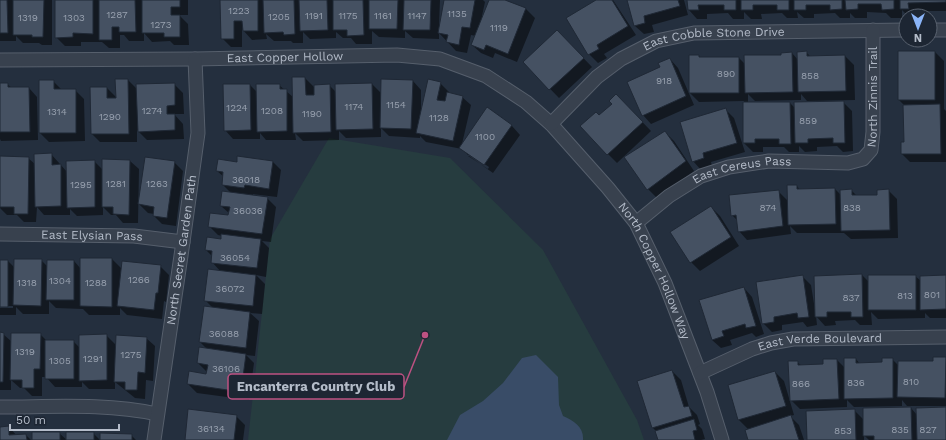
<svg xmlns="http://www.w3.org/2000/svg" width="946" height="440" font-family="'Work Sans',sans-serif">
	<rect width="100%" height="100%" fill="#242f3e"/>
	<path fill="#263c3f" d="M329,138L450,158L543,250L637,420L644,440H248L270,239Z"/>
	<path fill="#394c67" d="M536,355L558,377L559,405L563,416C574,421 584,427 583,440H447L460,415L483,401L503,383L522,358Z"/>
	<path fill="#0007" fill-rule="evenodd" d="M0,0H52V45H42L39,43H23L16,36V41H0Z
		M56,0H188V15H179L188,24L189,45H174L170,41L152,42L144,33V41H129L124,35H120V48H109L102,42H81V46H65L56,37Z
		M221,0H440L439,25H440L445,0H483L485,2L482,16H483L490,0H502L526,9L535,18L517,62L495,53L493,58L481,53L472,45L476,36L471,35L467,53L456,51L439,33V39L413,38L405,31V38L379,37L372,31V44H356L351,38H343L336,32V38L310,39L303,32V43H293L291,41H274L266,34L267,39L252,40L242,29V47H231L222,38Z
		M598,0H613L636,35L604,54L607,58L598,63L589,54Z
		M628,0H684L688,15L652,25L654,32L644,34L635,26Z
		M688,0H946V11H917V16H908L902,10V18H891L886,13L867,12V18H855L850,13V18H840L835,13L814,14V18H804L797,12L798,18H787L782,13L761,14L762,19H751L744,12V19H733L728,13L707,14V19H697L689,10Z
		M566,40L592,67L559,98L524,62Z
		M806,52L811,57L845,56L854,65L855,100L807,101L801,94V100L755,101L748,94V103H790L795,108L843,102L852,111L853,151L843,152L837,146L817,147V151L805,152L799,146V152H789L784,147H763V152H753L744,143V101L699,102L690,93V56H699L700,58H739L746,65L792,53L798,60Z
		M899,52H935L944,61V109L946,111V162H910L902,154L905,143L904,105L899,100Z
		M670,59L678,68L694,105L651,124L643,115L661,68Z
		M293,78H305L315,88L330,86L336,92L372,84L382,94L413,81L421,90V111H422L440,83L449,92V94L462,97L471,105L462,144L487,109L512,126L520,135L493,173L469,156L462,149L426,142L420,136V138L389,136L381,128V137L346,138L339,131V140L303,141L295,133L296,140H266L260,133V139H233L225,130L250,85L257,92L279,85L293,97ZM468,153L489,167L488,169L468,156Z
		M128,80L138,90L174,84L183,93L184,114H174L183,124L184,139L147,140L137,130V142H100L92,134L107,88L117,98Z
		M40,81H53L62,90H75L84,99L85,141L49,142L40,133Z
		M0,84H7L12,88H29L37,97L38,140L1,141L0,139Z
		M625,104L651,131L617,163L581,127Z
		M725,109L734,118L745,152L711,162L712,166L701,170L693,161Z
		M665,132L674,141L694,171L657,198L648,189L626,157Z
		M51,154L68,173L94,161L103,170L130,161L139,169L138,223H123L116,215H111L103,207V215L77,216L70,209V215H44L37,207L36,222H24L17,215H7L0,208V157L28,158L35,164Z
		M174,162L183,171L176,226L162,224L154,216V214L148,213L139,204Z
		M273,162L281,170L277,197L253,194V196L267,198L276,207L271,242L262,241L269,248L266,277L256,275L265,284L262,314L250,313L259,321L255,356L246,355L254,363L249,400L197,393L188,384L207,375V372L198,363L207,349L200,342L213,308L206,301L221,272L212,262V256L206,250L222,240V236L218,235L209,226L229,216L230,214L221,206L231,193L223,185L224,177L217,171L237,163Z
		M797,186L800,190L835,189L841,195L851,190L857,196H878L888,190L897,199L898,238L851,239L844,233H797L790,226L791,234L747,240L739,231L737,220L732,215L778,191L788,201Z
		M711,207L720,216L739,246L700,271L691,262Z
		M112,259L122,269L160,266L169,275L166,302L164,301L162,319L127,315L120,308V315H89L83,309L56,308L49,301V314H23L16,307V315H0V308H13V306H0V261H8L15,268L41,260L48,267L74,261L81,269Z
		M862,275L869,282L915,276L921,281L946,276V318H930L925,313V318L878,319L871,312L872,325H860L855,320L835,321L836,325L825,326L816,316L817,325L807,327L803,322L782,325V330L772,332L763,323L802,276L811,285L815,310Z
		M744,288L752,297L764,334L756,337L752,333L730,340L732,345L721,348L712,340Z
		M0,333L3,334L12,342L40,334L47,341L74,342L80,348L106,335L115,344V352L146,338L155,346L153,381L146,380L145,399L135,398L115,382V389H89L82,382V387H55L46,377H42V396H32L24,388H20L11,380V390H0Z
		M856,359L860,364L883,363L892,359L899,366L934,362L946,358V406H907L902,400V406L854,407L847,400V407L800,409L791,400L797,362L802,366L824,365L837,360L845,368Z
		M672,371L681,380L689,407L697,415L700,424L698,425L702,429L705,439L701,440H659L656,431L653,428Z
		M775,372L784,381L794,415L790,416L799,425L804,440H749V430L739,420L729,386Z
		M911,408L917,415L946,408V440H869L864,435V440H808L854,410L864,420Z
		M236,416L245,425L243,440H186Z
		M9,427L17,436L26,435L31,440H0V428Z
		M59,433L67,440H33Z
		M93,433L100,440H67Z
		M131,435L136,440H101Z"/>
	<path fill="#455162" stroke="#1f2835" d="M0,0H7L8,33H0Z
		M13,0H44L43,37H32V35H13Z
		M55,0H93V34L73,33V37L55,38Z
		M99,0H135L136,32H119V27H112V40H99Z
		M142,0H180V7H171V15H180V37H164V33H142Z
		M220,0H258V31H243L242,21H234V39H221Z
		M263,0H294L295,34L284,35L283,32L264,33Z
		M299,0H327L328,30L300,31Z
		M333,0H363L364,35L347,36V30H333Z
		M369,0H398L397,29H369Z
		M404,0H431L430,30H403Z
		M444,0H475L470,28L462,27L459,45L446,42L448,35L438,33Z
		M489,0H505L526,8L508,54L486,45L484,50L471,45Z
		M596,0H612L628,26L597,45L599,49L588,55L566,18Z
		M627,0H678L680,6L644,16L645,23L634,26Z
		M687,0H736V10H724V5H698L699,10H688Z
		M741,0H789V10H777V5H753V10H741Z
		M794,0H842V9L830,10V5H806V10H794Z
		M845,0H894V9L882,10L881,4H858V9L846,10Z
		M900,0H946V2L908,3L909,9H900Z
		M557,30L584,58L549,90L523,62Z
		M807,51V56L845,55L846,91L798,92L797,52Z
		M898,51H935V100H898Z
		M792,52L793,92L745,93L744,55H781V53Z
		M689,55H699V57H739V93H689Z
		M670,58L686,96L642,116L627,82L660,67L658,63Z
		M292,77H305L306,95H314V85L330,84L331,132L293,133Z
		M115,79H128L129,134H91L90,87H107V98H116Z
		M381,79L413,80L411,129L380,128Z
		M428,79L441,82L437,100L445,101L447,92L463,96L453,141L416,133Z
		M39,80H54V89H76V133H39Z
		M0,83H8V87H29L30,132H0Z
		M175,83V105L167,106V114H175V130L138,132L136,84Z
		M372,83L373,129L336,130L335,84Z
		M223,84H250L251,130L224,131Z
		M256,84H280V89H287V131L257,132Z
		M616,94L643,122L607,155L580,126L596,112L599,115L612,104L609,101Z
		M844,101L845,143H833V138L808,139V143H795L794,102Z
		M743,102H790L791,144H779V139H755V143H743Z
		M940,104L941,154H901V142H904L903,105Z
		M487,107L512,125L484,165L459,148Z
		M726,108L737,143L703,153L704,158L692,162L680,122Z
		M665,131L686,161L647,190L624,157Z
		M52,153V165L61,164V206L35,207L34,154Z
		M0,156L29,157L28,214H14V207H0Z
		M237,156L273,161L269,189L245,185L244,188L222,185L223,172L216,171L218,159L237,162Z
		M145,157L175,161L167,218L153,216L154,207L138,204Z
		M102,159L130,160L129,215L113,214V207H102Z
		M95,160V207L67,208L66,161Z
		M787,185H797V189L835,188L836,224L788,225Z
		M852,189V195H877V190L889,189L890,230L841,231L840,190Z
		M779,190L783,226L738,232L736,215L731,216L729,195Z
		M222,191L268,197L262,234L208,227L210,213L228,215L230,207L220,206Z
		M711,206L731,237L690,263L670,232Z
		M221,234L261,239L257,268L211,263L212,251L205,250L207,237L221,239Z
		M80,258H112V307L80,306Z
		M14,259H42L41,306L13,305Z
		M0,260H8V307H0Z
		M47,260H74V300H46Z
		M122,261L161,265L158,293H156L154,310L117,306Z
		M208,269L256,275L253,306L204,301Z
		M862,274L863,317H851V312H827V317H815L814,276Z
		M803,275L809,317L798,318L797,313L774,317V322L762,324L756,282Z
		M868,275H916V310H868Z
		M946,275V309L920,310V276Z
		M744,287L756,326L746,328L745,324L722,331L724,336L712,340L699,300Z
		M204,306L250,312L246,348L199,342Z
		M0,332L4,333L3,382H0Z
		M11,333H41L40,369H34V388H22V380H10Z
		M107,334V380L79,381V335Z
		M116,335L147,337L145,373L138,372L137,390H125V382H114Z
		M45,340H74V379H45Z
		M199,347L246,354L241,392L187,384L189,371L206,374L208,365L197,363Z
		M933,357H946L945,398L897,397L898,361H933Z
		M844,358H856V363L882,362V358H893V398L844,399Z
		M823,359H837L839,399L790,401L788,361H798V365L823,364Z
		M672,370L684,407L689,406L692,416L652,428L637,381Z
		M775,371L786,406L738,420L728,385Z
		M911,407L912,440H874V436H863V408Z
		M946,407V440H917L916,408Z
		M188,409L237,415L234,440H185Z
		M855,409L856,440H807L806,411Z
		M791,415L799,440H748L745,430Z
		M694,419L697,430L693,431L695,440H658L655,431Z
		M9,426V435L26,434L27,440H0V427Z
		M32,432H60V440H32Z
		M66,432H94V440H66Z
		M100,433L132,434V440H100Z"/>
	<g fill="none" stroke-linecap="round" stroke-linejoin="round">
		<defs>
			<g id="street">
				<path d="M930,30H946"/>
				<path id="s1" d="M0,60L195,59L397,55L440,59L486,76L526,102L551,124L608,188L636,223L665,283L707,392L722,440"/>
				<path id="s2" d="M551,124L597,77L621,59L656,41L694,33L906,30"/>
				<path id="s3" d="M636,223L669,196L701,176L729,167L769,161L848,163L863,159L871,150L873,132V30"/>
				<path id="s4" d="M0,234L134,236L183,242"/>
				<path id="s5" d="M700,373L752,349L771,343L793,339L946,337"/>
				<path d="M0,407C52,407 106,403 157,414"/>
				<path id="s6" d="M154,440L183,242L198,133L195,59"/>
			</g>
		</defs>
		<use href="#street" stroke="#565f6c" stroke-width="15"/>
		<use href="#street" stroke="#38414e" stroke-width="13"/>
	</g>
	<g text-anchor="middle" stroke-width="3" stroke-linejoin="round" paint-order="stroke">
		<g font-size="10" fill="#98a1af">
			<text x="239" y="14">1223</text>
			<text x="457" y="17">1135</text>
			<text x="117" y="18">1287</text>
			<text x="314" y="19">1191</text>
			<text x="348" y="19">1175</text>
			<text x="383" y="19">1161</text>
			<text x="417" y="19">1147</text>
			<text x="279" y="20">1205</text>
			<text x="28" y="21">1319</text>
			<text x="74" y="21">1303</text>
			<text x="161" y="28">1273</text>
			<text x="499" y="31">1119</text>
			<text x="726" y="77">890</text>
			<text x="810" y="79">858</text>
			<text x="664" y="84">918</text>
			<text x="396" y="108">1154</text>
			<text x="354" y="110">1174</text>
			<text x="237" y="111">1224</text>
			<text x="152" y="114">1274</text>
			<text x="272" y="114">1208</text>
			<text x="57" y="115">1314</text>
			<text x="312" y="117">1190</text>
			<text x="110" y="120">1290</text>
			<text x="439" y="121">1128</text>
			<text x="808" y="124">859</text>
			<text x="485" y="140">1100</text>
			<text x="246" y="183">36018</text>
			<text x="116" y="187">1281</text>
			<text x="157" y="187">1263</text>
			<text x="81" y="188">1295</text>
			<text x="768" y="211">874</text>
			<text x="852" y="211">838</text>
			<text x="248" y="214">36036</text>
			<text x="235" y="261">36054</text>
			<text x="139" y="283">1266</text>
			<text x="60" y="284">1304</text>
			<text x="27" y="286">1318</text>
			<text x="96" y="286">1288</text>
			<text x="230" y="292">36072</text>
			<text x="932" y="298">801</text>
			<text x="905" y="299">813</text>
			<text x="851" y="301">837</text>
			<text x="224" y="337">36088</text>
			<text x="25" y="355">1319</text>
			<text x="131" y="358">1275</text>
			<text x="93" y="362">1291</text>
			<text x="60" y="364">1305</text>
			<text x="226" y="372">36106</text>
			<text x="911" y="385">810</text>
			<text x="856" y="386">836</text>
			<text x="801" y="387">866</text>
			<text x="211" y="432">36134</text>
			<text x="900" y="433">835</text>
			<text x="928" y="433">827</text>
			<text x="843" y="434">853</text>
		</g>
		<g font-size="12" fill="#b4bcc9" stroke="#1d2633">
			<text dy="4" stroke="none"><textPath href="#s2" startOffset="193">East Cobble Stone Drive</textPath></text>
			<text dy="4" stroke="none"><textPath href="#s1" startOffset="285">East Copper Hollow</textPath></text>
			<text dy="4" stroke="none"><textPath href="#s3" startOffset="310">North Zinnis Trail</textPath></text>
			<text dy="4" stroke="none"><textPath href="#s3" startOffset="122">East Cereus Pass</textPath></text>
			<text dy="4" stroke="none"><textPath href="#s4" startOffset="92">East Elysian Pass</textPath></text>
			<text dy="4" stroke="none"><textPath href="#s6" startOffset="192">North Secret Garden Path</textPath></text>
			<text dy="4" stroke="none"><textPath href="#s1" startOffset="752">North Copper Hollow Way</textPath></text>
			<text dy="4" stroke="none"><textPath href="#s5" startOffset="126">East Verde Boulevard</textPath></text>
		</g>
	</g>
	<path fill="none" stroke="#bd5182" stroke-width="1.5" d="M425 335L404 387"/>
	<circle fill="#bd5182" stroke="#1d2633" stroke-width="1.5" cx="425" cy="335" r="4"/>
	<rect fill="#1d2633" stroke="#bd5182" stroke-width="1.5" x="228" y="374" width="176" height="25" rx="4"/>
	<g font-size="13" text-anchor="middle" font-weight="bold" fill="#b4bcc9">
		<text x="316" y="391">Encanterra Country Club</text>
	</g>
	<g transform="translate(918 28) rotate(180)"><circle r="19" fill="#1d2633" stroke="#59626f"/>
	<path d="M0-3L7 15L0 10L-7 15Z" fill="#8ab4f8"/>
	<text y="-6" font-size="11" font-weight="bold" text-anchor="middle" fill="#b4bcc9">N</text>
	</g>
	<path d="M10 424v6h109v-6" fill="none" stroke="#b4bcc9" stroke-width="2"/>
	<text x="16" y="424" font-size="12" fill="#b4bcc9" stroke="#1d2633" stroke-width="3" paint-order="stroke">50 m</text>
</svg>
